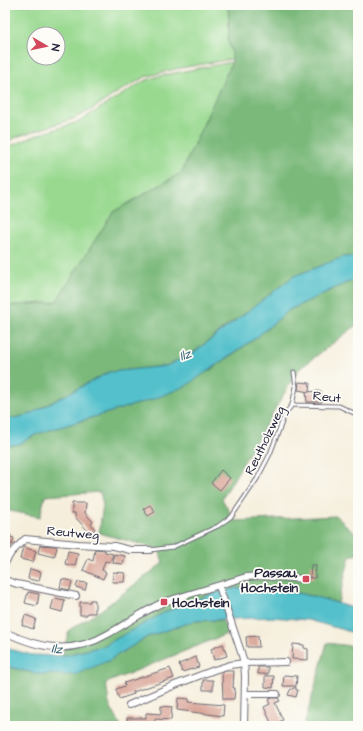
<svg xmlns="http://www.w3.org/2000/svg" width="363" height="731" font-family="'Architects Daughter',sans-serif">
	<rect width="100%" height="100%" fill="#fdfcf7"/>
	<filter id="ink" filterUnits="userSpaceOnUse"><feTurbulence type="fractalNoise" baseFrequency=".025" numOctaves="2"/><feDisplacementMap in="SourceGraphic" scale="8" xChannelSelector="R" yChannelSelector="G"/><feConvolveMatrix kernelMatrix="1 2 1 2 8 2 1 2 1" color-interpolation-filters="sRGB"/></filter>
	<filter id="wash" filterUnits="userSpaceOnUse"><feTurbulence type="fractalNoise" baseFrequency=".012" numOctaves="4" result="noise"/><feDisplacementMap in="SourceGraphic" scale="16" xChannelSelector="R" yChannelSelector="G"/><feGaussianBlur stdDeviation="0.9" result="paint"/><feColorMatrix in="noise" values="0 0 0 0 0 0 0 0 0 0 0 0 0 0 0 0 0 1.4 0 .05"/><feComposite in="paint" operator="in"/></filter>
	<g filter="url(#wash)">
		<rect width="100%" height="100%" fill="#f5eedb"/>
		<path fill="#98d98f" stroke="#5d7e65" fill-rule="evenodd" d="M5,5H228L229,27L228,42L232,53V59L175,69L145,77L118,92L93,109L73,119L19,136L5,143ZM34,34H58V58H34Z
			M232,62L181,173L113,212L56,302L5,306V148L40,134L78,122L144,81L159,76Z"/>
		<path fill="#7ab97a" stroke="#4e6e5a" d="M228,5H358V256L343,257L232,322L193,353L166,366L109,372L28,415L5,420V306L56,302L113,212L181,173L232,62V53L228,42L229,27Z
			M350,281H358V324L298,370L222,499L235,521L336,516L358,536V554L350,556L338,603L295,592L263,588H237L211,594L165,612L103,646L62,656L69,630L100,611L163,563L159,549L99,533L103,505L100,492L45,496L40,517L5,510V446L19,444L37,434L154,399L215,367L257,337L289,310Z
			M222,620L229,633L106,683L109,704L121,726H5V666L38,674L108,661L147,637L194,621Z
			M327,643L358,647V726H304Z"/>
		<path fill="#53c0cb" stroke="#3a7183" d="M358,256V281H350L289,310L257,337L186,386L154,399L37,434L19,444L5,446V420L28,415L109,372L166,366L193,353L294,276L343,257Z
			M237,588C279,587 319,596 358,610V634L308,620L272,617L194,621L147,637L108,661L75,675L38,674L5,666V648L32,655L62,656L103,646L165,612L211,594Z"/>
		<g id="blocks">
			<path fill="#d9a497" d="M299,382L310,383L309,392L298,390Z
				M321,391L322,402H307L306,392Z
				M221,470L230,478L220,490L211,483Z
				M72,503H86L85,513L93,522L91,524L95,529L90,533L75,517V513H72Z
				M150,505L155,512L148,516L143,509Z
				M5,533L11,535L10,537L14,538L12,545L9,544L6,553Z
				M40,545L56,546L57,548L54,557L38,553Z
				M23,547L36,551L33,562L20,559Z
				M95,549L105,550V552L113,554L110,562L105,561L102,570L106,572L103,579L83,570L88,559L93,561Z
				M68,551L78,553L75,566L65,564Z
				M114,554L125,556L123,564L113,563Z
				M311,565H316L315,578H310Z
				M30,569L41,572L39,581L28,579Z
				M113,572L125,573L124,582H112Z
				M62,579L72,581L70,590L60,588Z
				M78,582L87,583L85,590L76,587Z
				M28,592L39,594L37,606L25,603Z
				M54,598L65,600L62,612L51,609Z
				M90,600H95V613H87V615H80V602H90Z
				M25,615L36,619L33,629L22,625Z
				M258,636L259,647H247L246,637Z
				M223,644L227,656L214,660L211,649Z
				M293,644L304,645V648L308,649V660L292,659Z
				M196,657L199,667L182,672L179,664Z
				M258,667H268V674H258Z
				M170,668L174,678L133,692L134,694L119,699L116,689L125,686L124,683Z
				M227,671H234L233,688H235L234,699H223L222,672Z
				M284,675L297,676L296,686H283Z
				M265,676H274L273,688L265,687Z
				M203,680H213V690H203Z
				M296,687V690H298L296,697L288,695L290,690Z
				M178,698L189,699L188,702L224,705L223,716L177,710Z
				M271,698H278L280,701L275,703L283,720L272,725L264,707L270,704L268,700Z
				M161,706L172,707L171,720L155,719V725L140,724V726H127V718H146V713L161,714Z"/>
		</g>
	</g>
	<g filter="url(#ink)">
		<use href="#blocks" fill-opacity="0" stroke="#6c6973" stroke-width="1"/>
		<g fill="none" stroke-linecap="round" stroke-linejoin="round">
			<defs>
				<path id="service" d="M292,405L339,406L358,415
					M150,550L173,547L218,526L232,516L257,479L270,454L285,414L292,405L296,387L294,372"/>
				<path id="minor" d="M5,563L11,553L25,539L78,544L114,546L130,550H150
					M5,580L17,584L76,596
					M219,586L241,652L244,663L245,676L244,726
					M5,632C40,649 72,655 108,634C126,624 144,611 164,602L246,577L261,576L305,579
					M245,694H277
					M129,705L175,685L214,670L230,665L244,663L286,662"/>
			</defs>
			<use href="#service" stroke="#6c6973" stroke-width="5"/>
			<use href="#minor" stroke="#6c6973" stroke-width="8"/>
			<use href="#service" stroke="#fff" stroke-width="3"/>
			<use href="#minor" stroke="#fff" stroke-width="6"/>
		</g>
	</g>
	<g fill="#d1495b" stroke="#fdfcf7" stroke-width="1.5">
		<rect x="302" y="575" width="8" height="8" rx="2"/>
		<rect x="160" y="598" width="8" height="8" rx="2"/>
	</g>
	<g text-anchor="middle" stroke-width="3.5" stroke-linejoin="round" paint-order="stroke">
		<g font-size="13" fill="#22223b" stroke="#fdfcf7">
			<text transform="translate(327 396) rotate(6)" y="5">Reut</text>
			<text transform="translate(264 440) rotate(-64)" y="5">Reutholzweg</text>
			<text transform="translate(73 532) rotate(5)" y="5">Reutweg</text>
		</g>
		<g font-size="13" font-weight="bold" fill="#22223b" stroke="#fdfcf7" text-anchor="end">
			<text x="298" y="577">Passau,<tspan x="298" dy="15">Hochstein</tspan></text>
			<text x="172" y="607" text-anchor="start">Hochstein</text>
		</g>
		<g font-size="14" font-style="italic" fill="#366175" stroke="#fdfcf7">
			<text transform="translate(185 354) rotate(-21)" y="5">Ilz</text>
			<text transform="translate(57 648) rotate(4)" y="5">Ilz</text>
		</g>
	</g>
	<rect width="363" height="731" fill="none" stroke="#fdfcf7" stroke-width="20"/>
	<g transform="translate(46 46) rotate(99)"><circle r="19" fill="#fdfcf7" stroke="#a5a5ac"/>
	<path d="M0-3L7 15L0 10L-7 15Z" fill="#d1495b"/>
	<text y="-6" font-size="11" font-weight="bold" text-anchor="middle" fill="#22223b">N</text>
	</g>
</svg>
